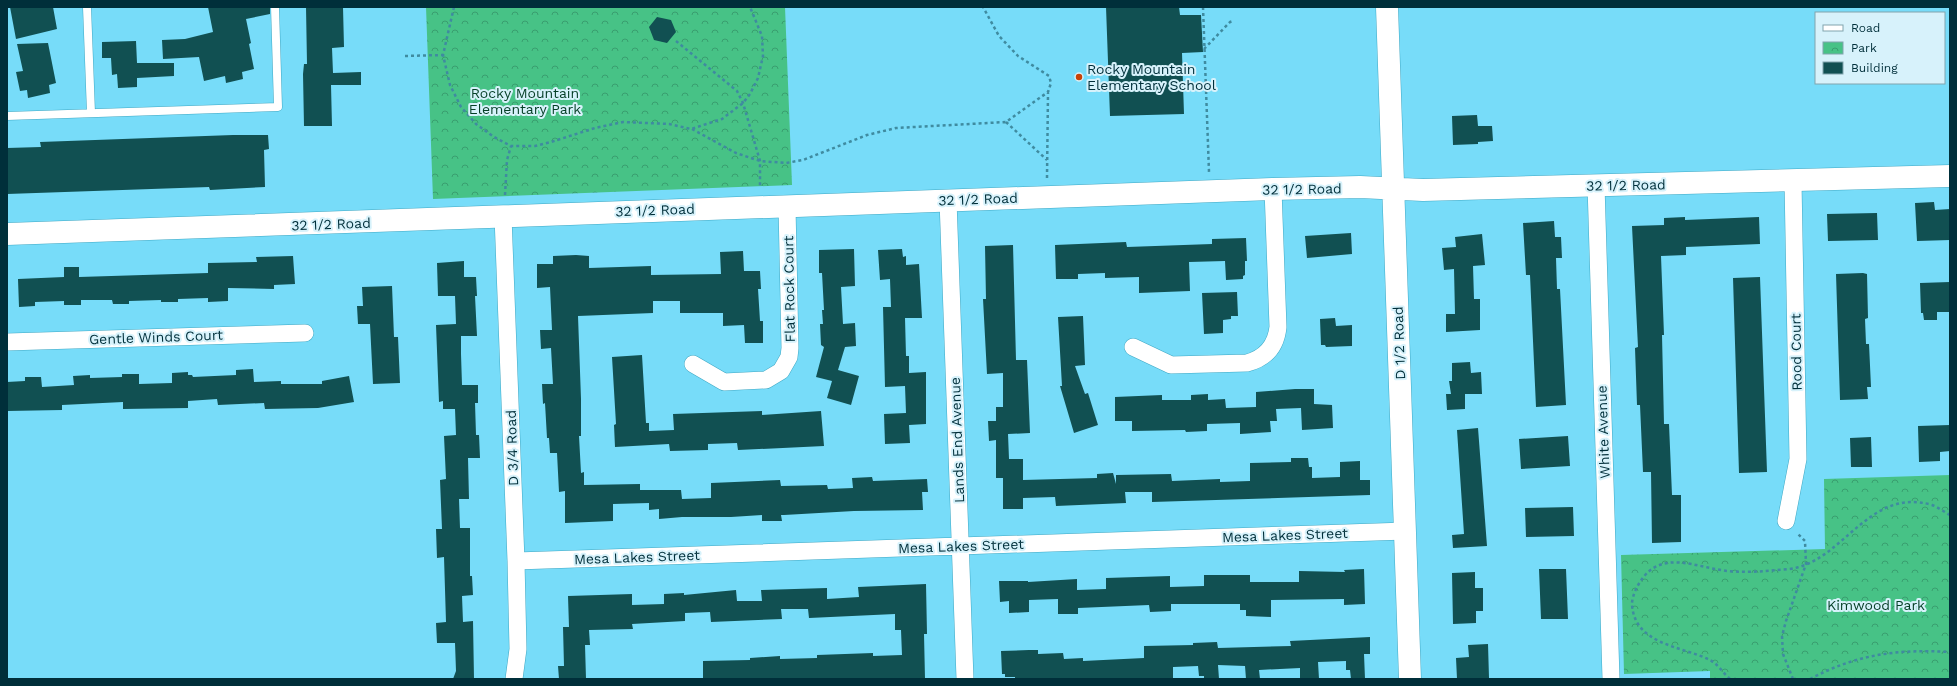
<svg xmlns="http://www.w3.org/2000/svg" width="1957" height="686" font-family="'Work Sans',sans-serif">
	<defs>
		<pattern id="park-crowns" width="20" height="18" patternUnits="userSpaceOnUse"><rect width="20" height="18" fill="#47c286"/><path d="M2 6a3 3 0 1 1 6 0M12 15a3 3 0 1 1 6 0" fill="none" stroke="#399e6f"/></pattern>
	</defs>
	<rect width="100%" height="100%" fill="#77dcf9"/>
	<path fill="url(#park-crowns)" d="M426,7H785L792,185L433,199Z
		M1950,475V679H1710V671L1624,674L1621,555L1825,549L1824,479Z"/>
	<path fill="#115052" d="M10,7H53L57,29L16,39Z
		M208,7H270V14L246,19L251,43L249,44L254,69L242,72L243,79L226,83L225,76L204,81L199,57L163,59L162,40L185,39L213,32Z
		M306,7H343L344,47L332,48L333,73L361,72V85H331L332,126H304L303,74L304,64H307Z
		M1106,7H1179L1180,15H1201L1203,52L1182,53L1184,114L1110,116Z
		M657,17L671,20L676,32L667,43L654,40L649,27Z
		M136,41L137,63H174V76L137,78V87L118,88L117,74L112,75L111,58H102V42Z
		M48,43L56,83L49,85L50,93L28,98L27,90L20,91L16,72L23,71L17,44Z
		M1477,115L1478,126H1492L1493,141L1478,142V144L1453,145L1452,116Z
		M233,135H268L269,149L264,150L265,187L210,190L209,187L7,194V148L41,147L40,142Z
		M1934,202L1935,210L1950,209V240L1917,241L1915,203Z
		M1877,213L1878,240L1828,241L1827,214Z
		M1685,217V220L1759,217L1760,244L1686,247V255L1661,256L1664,335H1662L1664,424H1669L1672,495H1681V542L1652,543L1651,472H1643L1640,405H1637L1635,348L1638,347L1632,226L1664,225V218Z
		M1554,221L1555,237H1561L1562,258H1556L1557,289H1560L1566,405L1536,407L1530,275H1526L1523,223Z
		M1351,233L1352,254L1307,258L1305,236Z
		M1482,234L1485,265L1473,266L1474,299H1480V330L1446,332V314H1455L1454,269L1444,270L1442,248L1456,247L1455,237Z
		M1246,238L1247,261H1245V275L1243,276V279L1226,280L1225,261L1189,262L1190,291L1139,293V277L1105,278V273L1078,274V279H1056L1055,245L1126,242L1127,247L1212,244V239Z
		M1013,245L1016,360H1027L1030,433L1008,434L1009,459H1023V480L1097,478V474L1113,473L1116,484V475L1171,474L1172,481L1220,479V482L1250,481V463L1291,462V458H1308L1309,467H1312V478L1340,477V462L1360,461V480H1370V495L1152,502V492H1125L1126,503L1056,506L1055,497L1023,498V509H1003V478H996V440L989,441L988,421H996V407H1003V373L987,374L983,299H986L985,246Z
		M854,249L855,286L841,287L843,324L855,323L856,346L845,347L838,370L859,376L851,405L827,398L832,381L816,377L824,347L821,345L820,324H823L822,310H824L822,273H819V250Z
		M902,249L903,257L906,256V265L919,264L922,318H905L906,356H909V373L926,372V424L909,425L910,443L885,444L884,414L906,413L905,386L885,387L883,307H891L890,279L880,280L878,250Z
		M743,251L744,271H760L761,289H758L760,321H763V343H745L744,325L723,326V313H680V301H653V313L578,316L581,399V436H579L581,473L584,472V485L640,484V490H681L682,499L711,498V483L780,480L781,486L827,485L828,489L853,488L852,478L872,477L873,481L927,479L928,492H922L923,510L854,511L784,515H781L782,521H762V515L731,517H682L659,519V509L649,510V503L613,504V521L565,523V491L559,492L557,453H550L549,438H547L545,403L543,404L542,384H553L551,348L541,349L540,330H552L550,287L537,288V264H553V256L576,255L589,256V268L651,266V275L721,274L720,252Z
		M293,256L295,284L274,285V289L228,288V301L208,302V298L178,299V302H161V300L129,301V304H113L112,300H81V305H64V301L35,302V306L19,307L18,279L64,277V267H79V277L208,273V263L257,262L256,257Z
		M464,261V277H476L477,296H475L477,336H461V354L462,385H478V403H475L476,435H479L480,458H468L469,499H459L460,528H470V576H472L473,595L462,596L463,622L473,621L474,679H453L456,671L455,643H437L436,623L446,622L444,557L437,558L436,529H442L440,480L446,479L444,436L456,435L455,409H443V401L439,402L436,325L456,324L455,296H438L437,263Z
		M1863,273L1867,274L1868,318L1865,319L1866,344H1869L1871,387H1867L1868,399L1840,400L1836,274Z
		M1760,277L1767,472L1739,473L1733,278Z
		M1950,282V312H1937V320H1924L1923,313H1921L1920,283Z
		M392,286L394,337H398L400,383L373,384L370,324H358L357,306H363L362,287Z
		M1237,292L1238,316H1231V319L1223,320V333L1204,334L1202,293Z
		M1083,316L1085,365L1075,366L1085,394L1088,393L1098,425L1074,433L1060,386H1062L1058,317Z
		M1335,318L1336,326L1352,325V346L1326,347L1325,345H1321L1320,319Z
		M642,355L646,423H649V431L674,430L673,414L762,411V415L821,411L824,446L738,450L737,443L708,444V450L670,451L669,444L615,447L614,425L616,424L612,357Z
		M1470,362L1471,373L1481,372L1482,394H1465V409L1447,410L1446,394H1451L1449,381H1452V363Z
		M253,369L254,382L281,381V384H322V381L349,376L354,402L318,408L265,409L264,403L218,405L217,399L188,401V408L123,409V402L62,405V410L7,411V382L25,381V377H41L42,387L74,385L73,376L90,375V378L122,377V374H139V384L172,383V373L188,372V375H192L193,377L236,375V370Z
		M1295,389H1314V404L1332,405L1333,428L1302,430L1301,408L1276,409L1277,421H1270L1271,432L1240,434V423L1207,424V431L1186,432L1185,430L1132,431V421H1115V397L1162,395V400H1191V395L1208,394V400L1225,399L1226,408L1256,407V392Z
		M1950,425V451L1940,452V461L1919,462L1918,426Z
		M1478,428L1487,546L1453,548L1452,535L1464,534L1457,430Z
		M1568,436L1570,466L1521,469L1519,439Z
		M1871,437L1872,467H1851L1850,438Z
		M1573,507L1574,536L1526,537L1525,508Z
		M1364,569L1365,604L1344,605V599L1271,600V617L1246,616V610H1240V604H1171V611L1150,612L1149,605L1078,608V614H1058V599L1029,600V612L1009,613V601L1000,602L999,581H1028V582L1077,579V590L1106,589V578L1170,576V587L1204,586V575H1250V582H1299V571L1345,572L1344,570Z
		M1539,569H1566L1568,619H1541Z
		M1475,572V588H1483V611H1476V623L1453,624L1452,573Z
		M926,584L927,634H924L925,679H703V661L750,660V658L780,656V659L817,658V655L873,653V656L902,655L901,630H895V614L809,618L808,609H781L782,619L711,622L710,612L685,613V621L632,624L633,629L589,630L590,645H585L586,679H559L558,666H564L563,627H569L568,596L632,594V605L664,604V594L684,593V595L736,590L737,601H762L761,590L827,588V599L859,597L858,587Z
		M1370,637V654H1364L1365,679H1351L1350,670H1346V661L1318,662L1319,679H1300V668L1259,670L1260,679H1246L1245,666L1218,665L1219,679H1204V676H1199L1198,666L1173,667V679H1015V677H1005V674H1002L1001,651L1029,650H1038V654L1063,653L1064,659L1083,658V661L1144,658V646L1193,645V643L1217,642L1218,648L1291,646L1290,641Z
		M1488,644L1489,678L1457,679L1456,658L1469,657L1468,645Z"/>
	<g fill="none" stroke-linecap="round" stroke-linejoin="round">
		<defs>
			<path id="lane" d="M87,7L91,113
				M7,116L278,107L275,7"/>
			<path id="street" d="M1596,185L1611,679
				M948,200L965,679
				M503,216L516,561L518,649L514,679
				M7,342L305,333
				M1133,347L1171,365L1247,363C1266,358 1276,346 1278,327L1273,189
				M693,364L724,382L766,380L781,371L789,357L790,348L787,206
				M1786,521L1798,459L1793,181
				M516,561L1406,531"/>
			<path id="secondary" d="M1387,7L1410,679
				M7,234L1273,189L1360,187L1423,190L1950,176"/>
		</defs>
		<use href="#lane" stroke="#3fa8c4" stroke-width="9"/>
		<use href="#street" stroke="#3fa8c4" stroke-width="18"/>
		<use href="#secondary" stroke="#3fa8c4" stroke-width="23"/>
		<path stroke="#3f8ba0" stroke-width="2.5" stroke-dasharray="3 3" stroke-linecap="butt" d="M454,7L443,55L450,85L461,107L476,124L494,137L511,146H535L551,142L595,128L623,122L669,124L691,129L722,119L743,103L750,94L758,78L763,56L762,36L750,7
			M1203,7L1209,172
			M676,41L737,91L743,103L760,161V187
			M1204,49L1230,22L1233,21
			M405,56L443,55
			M1006,122L1047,160
			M692,129L736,153L760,161L786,163L803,160L867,135L896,128L1006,122L1048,92L1051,83L1049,76L1018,56L999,36L983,7
			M1047,178L1048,93
			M505,195L507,160L511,146
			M1730,679C1723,673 1718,664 1710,660C1682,646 1634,645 1632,604C1632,597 1636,588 1640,582C1661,548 1697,568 1728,571C1749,573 1768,571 1789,569C1843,563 1868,486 1932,505C1938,507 1944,512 1950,515
			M1793,679L1783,654L1782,636L1786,621L1806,564L1805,541L1797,533
			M1810,679C1857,654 1898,649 1950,652"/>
		<use href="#lane" stroke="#fff" stroke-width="8"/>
		<use href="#street" stroke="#fff" stroke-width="17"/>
		<use href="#secondary" stroke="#fff" stroke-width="22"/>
	</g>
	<circle fill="#c84205" stroke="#d7f2fb" stroke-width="1.5" cx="1079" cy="77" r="4"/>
	<g text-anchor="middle" stroke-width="4" stroke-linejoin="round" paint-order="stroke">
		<g font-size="14" fill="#002f3a" stroke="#d7f2fb" text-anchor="start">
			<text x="1087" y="74">Rocky Mountain<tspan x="1087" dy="16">Elementary School</tspan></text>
		</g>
		<g font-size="14" fill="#053f26" stroke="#d7f2fb">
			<text x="525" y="98">Rocky Mountain<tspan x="525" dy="16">Elementary Park</tspan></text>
			<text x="1876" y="610">Kimwood Park</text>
		</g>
		<g font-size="14" fill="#002f3a" stroke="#d7f2fb">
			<text transform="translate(1626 185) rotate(-1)" y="5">32 1/2 Road</text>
			<text transform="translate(1302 189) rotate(-1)" y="5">32 1/2 Road</text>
			<text transform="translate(978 199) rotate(-2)" y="5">32 1/2 Road</text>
			<text transform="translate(655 210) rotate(-2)" y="5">32 1/2 Road</text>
			<text transform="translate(331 224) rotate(-2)" y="5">32 1/2 Road</text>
			<text transform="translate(789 289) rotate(-91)" y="5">Flat Rock Court</text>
			<text transform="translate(156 337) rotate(-2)" y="5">Gentle Winds Court</text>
			<text transform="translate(1399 343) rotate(-92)" y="5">D 1/2 Road</text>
			<text transform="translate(1796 352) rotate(-91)" y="5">Rood Court</text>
			<text transform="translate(1603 432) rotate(-92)" y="5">White Avenue</text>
			<text transform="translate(957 440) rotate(-92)" y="5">Lands End Avenue</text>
			<text transform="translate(512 448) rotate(-92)" y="5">D 3/4 Road</text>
			<text transform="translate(1285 535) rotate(-2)" y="5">Mesa Lakes Street</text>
			<text transform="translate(961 546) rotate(-2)" y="5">Mesa Lakes Street</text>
			<text transform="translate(637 557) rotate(-2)" y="5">Mesa Lakes Street</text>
		</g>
	</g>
	<rect width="1957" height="686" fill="none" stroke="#002f3a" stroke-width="16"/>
	<rect x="1815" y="12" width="130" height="72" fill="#d7f2fb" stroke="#81a4ae"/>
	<rect x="1823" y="25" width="20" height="6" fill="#ffffff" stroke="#81a4ae"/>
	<text x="1851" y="32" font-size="12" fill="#002f3a">Road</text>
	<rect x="1823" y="42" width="20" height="12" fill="url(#park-crowns)" stroke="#81a4ae"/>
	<text x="1851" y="52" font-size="12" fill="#002f3a">Park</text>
	<rect x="1823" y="62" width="20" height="12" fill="#115052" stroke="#81a4ae"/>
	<text x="1851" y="72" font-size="12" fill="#002f3a">Building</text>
</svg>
